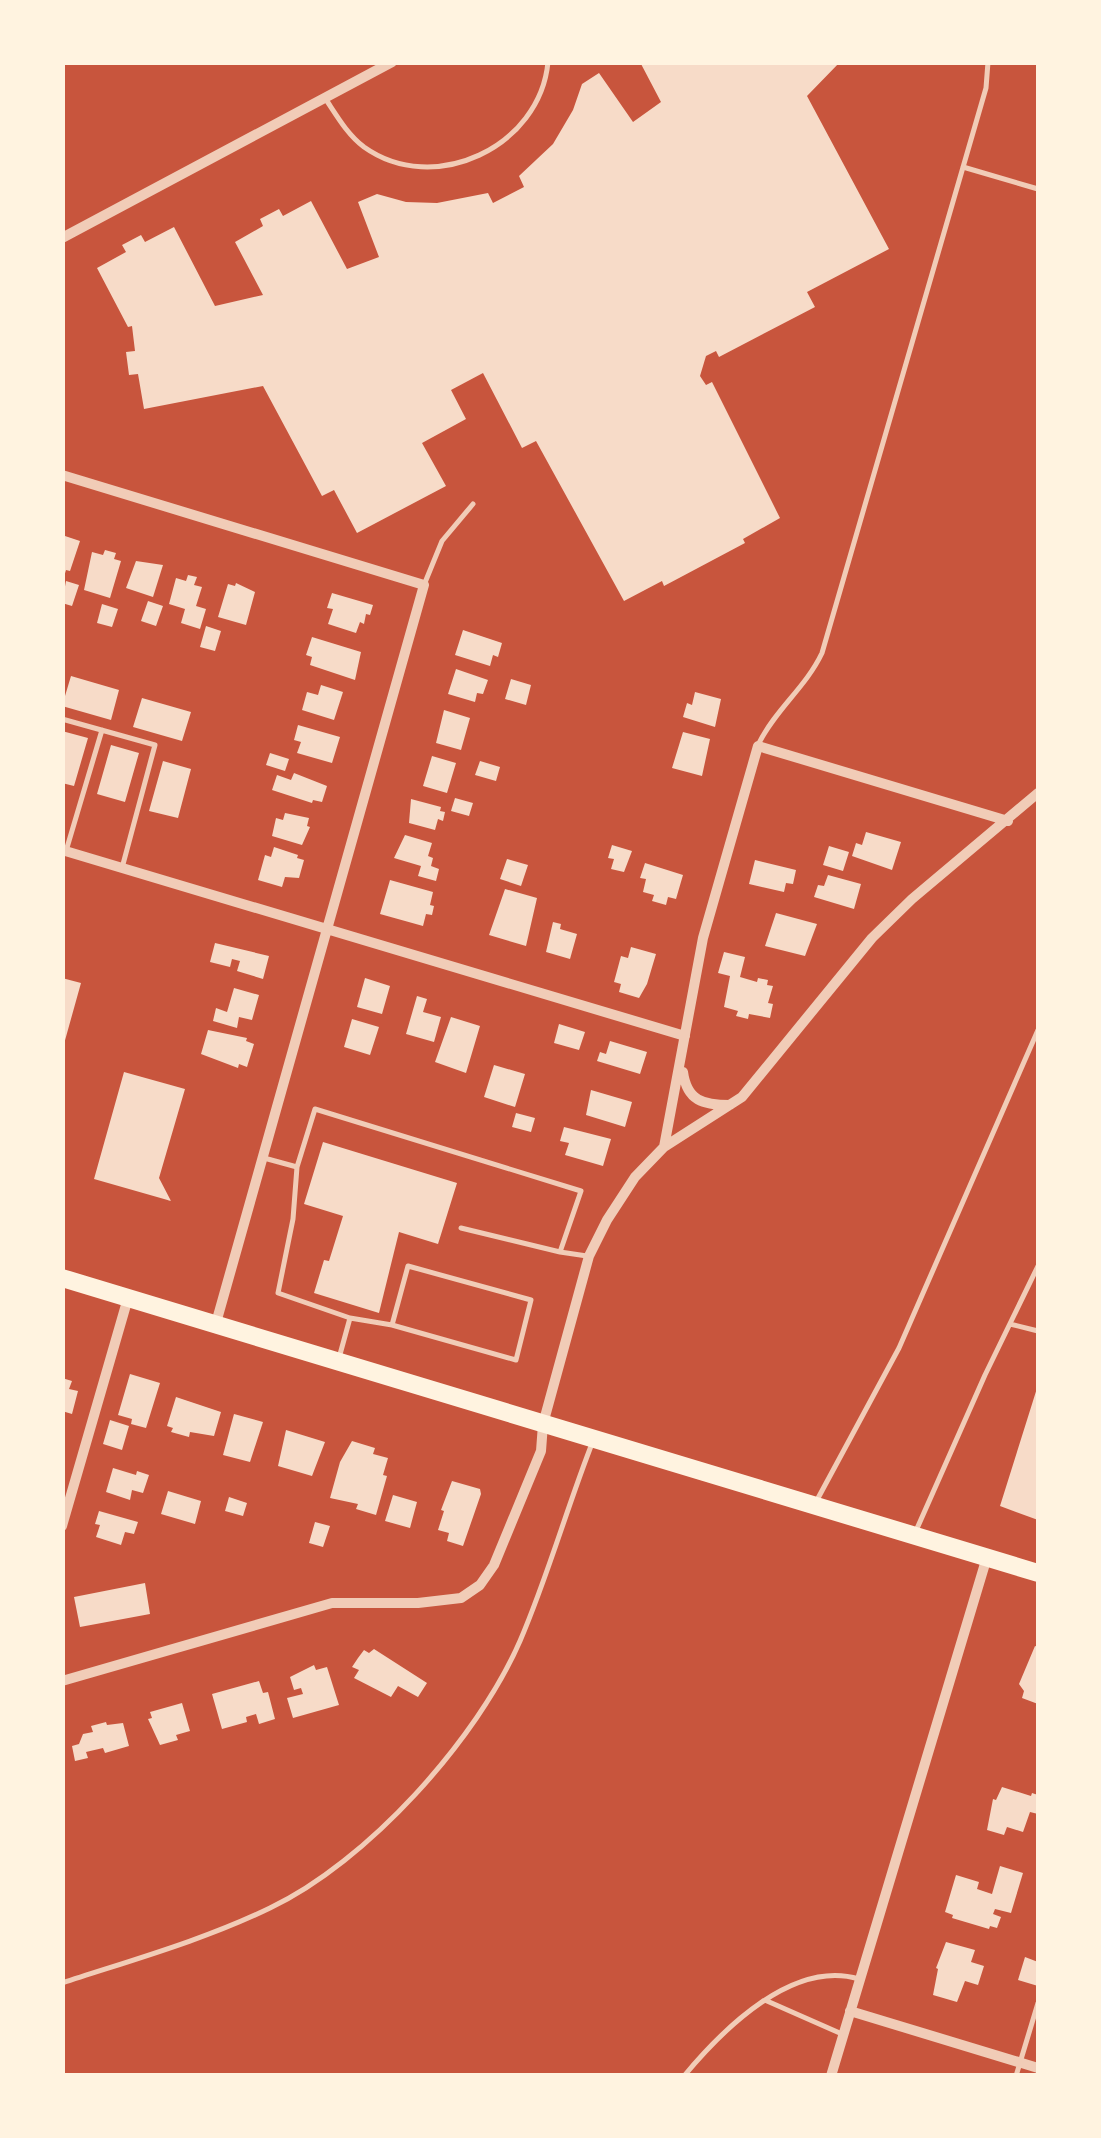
<svg xmlns="http://www.w3.org/2000/svg" width="1101" height="2138" font-family="Helvetica,sans-serif">
	<rect width="100%" height="100%" fill="#c8553d"/>
	<path fill="#f7dbc8" d="M640,62H840L807,96L889,249L807,292L815,307L719,357L716,351L706,356L700,376L706,385L712,382L780,518L743,539L745,543L664,586L662,581L624,601L536,441L522,448L483,373L451,390L466,419L422,443L446,486L357,533L334,490L322,496L263,386L144,409L138,374L129,375L126,352L135,351L132,326L128,327L97,268L126,252L122,245L141,235L145,242L174,227L215,306L263,295L235,242L263,226L260,219L279,209L283,216L311,201L347,269L379,257L358,202L377,194L406,202L437,203L488,193L493,203L524,187L519,176L553,144L573,110L582,84L599,73L633,122L661,102Z
		M62,535L80,541L70,571L66,570L63,580Z
		M105,550L116,553L114,559L121,561L110,598L84,590L92,552L103,555Z
		M136,561L163,565L153,597L126,588Z
		M188,575L197,577L194,585L202,587L196,606L206,609L200,629L181,623L185,609L169,604L176,578L186,581Z
		M66,581L79,585L72,606L62,603Z
		M236,583L255,592L246,625L218,617L228,584L235,586Z
		M332,593L373,605L370,615L366,614L364,624L360,622L356,633L328,624L333,609L327,608Z
		M148,601L163,606L156,626L141,621Z
		M102,604L118,609L112,627L97,623Z
		M206,626L221,631L215,651L200,647Z
		M463,630L502,643L498,657L493,655L490,666L455,655Z
		M312,637L361,652L355,680L310,665L312,657L306,655Z
		M456,669L488,680L483,694L477,693L475,702L448,694Z
		M71,676L119,690L111,720L62,706Z
		M511,679L531,685L526,705L505,699Z
		M321,685L343,692L334,720L302,710L307,692L318,695Z
		M695,692L721,699L715,727L683,717L687,703L692,705Z
		M142,698L191,712L182,741L133,727Z
		M444,710L470,718L461,750L436,743Z
		M298,725L340,737L332,763L297,753L301,742L294,740Z
		M62,731L88,738L74,786L62,783Z
		M683,732L710,739L702,776L672,768Z
		M111,745L139,753L125,802L97,794Z
		M270,753L289,759L285,771L266,765Z
		M432,756L456,763L447,793L423,786Z
		M163,761L191,769L178,818L149,811Z
		M480,761L500,767L496,781L475,775Z
		M294,773L327,786L322,802L313,800L312,803L272,790L277,775L291,780Z
		M455,798L473,803L469,816L451,811Z
		M411,799L441,807L440,811L445,812L443,821L438,819L435,830L409,823Z
		M285,813L309,818L307,826L310,827L302,845L272,836L276,818L283,820Z
		M866,832L901,842L892,870L852,856L856,843L862,845Z
		M405,835L432,843L428,856L433,858L431,866L439,869L436,881L418,876L421,866L394,858Z
		M612,845L632,851L624,872L611,869L614,859L608,858Z
		M829,846L849,852L843,871L823,865Z
		M274,847L298,855L297,858L304,860L299,878L285,877L282,887L258,880L265,855L271,857Z
		M507,859L528,865L521,886L500,879Z
		M755,860L796,870L793,884L786,883L784,892L749,884Z
		M645,863L683,875L676,899L668,897L666,905L652,901L654,895L643,892L646,879L640,878Z
		M828,875L861,884L854,909L814,897L818,885L824,886Z
		M390,880L433,892L430,905L434,906L432,915L426,914L423,926L380,914Z
		M505,889L537,898L526,946L489,935Z
		M776,913L817,924L805,956L765,946Z
		M553,922L561,924L560,929L577,934L570,959L546,952Z
		M215,943L269,956L263,979L237,971L240,961L232,959L230,967L210,962Z
		M631,947L656,954L647,984L639,998L619,992L621,984L614,982L621,956L628,958Z
		M724,952L745,957L740,977L757,982L758,978L768,980L767,985L773,986L768,1003L773,1004L770,1018L749,1014L748,1019L736,1016L738,1011L724,1007L730,976L718,973Z
		M62,978L81,983L64,1044H62Z
		M365,978L390,986L382,1014L357,1007Z
		M234,988L259,995L252,1020L239,1017L237,1028L213,1021L216,1008L227,1012Z
		M417,996L427,999L423,1012L441,1017L434,1042L406,1034Z
		M451,1017L480,1026L466,1073L435,1062Z
		M352,1019L379,1027L370,1055L344,1047Z
		M559,1024L585,1032L579,1050L554,1043Z
		M208,1030L247,1038L246,1041L254,1044L247,1067L239,1064L238,1068L201,1054Z
		M610,1041L647,1052L640,1074L597,1061L600,1052L606,1054Z
		M494,1065L525,1074L515,1107L484,1097Z
		M124,1072L185,1089L159,1178L171,1201L94,1179Z
		M591,1090L632,1102L625,1127L586,1115Z
		M516,1113L535,1118L531,1132L512,1127Z
		M564,1127L611,1139L603,1166L565,1155L569,1143L560,1141Z
		M323,1142L457,1183L438,1244L399,1232L379,1313L314,1293L324,1260L329,1261L343,1216L304,1204Z
		M130,1374L160,1383L146,1428L131,1424L132,1419L118,1415Z
		M62,1378L72,1381L69,1389L78,1391L72,1414L62,1411Z
		M1038,1385V1520L1000,1506Z
		M176,1397L221,1412L214,1436L190,1432L189,1437L171,1432L173,1428L167,1426Z
		M234,1414L263,1422L250,1462L223,1455Z
		M110,1420L129,1426L122,1450L103,1444Z
		M286,1430L325,1442L312,1476L278,1466Z
		M352,1441L375,1448L373,1454L388,1458L383,1475L387,1476L376,1515L356,1509L358,1504L330,1498L340,1462Z
		M113,1468L136,1475L137,1471L149,1475L143,1493L132,1490L130,1500L106,1492Z
		M452,1481L480,1489L481,1494L463,1546L447,1541L449,1533L438,1530L444,1511L441,1510Z
		M168,1491L201,1501L195,1524L161,1514Z
		M393,1495L417,1502L410,1528L385,1521Z
		M229,1497L247,1503L243,1516L225,1511Z
		M99,1511L138,1522L134,1534L125,1532L121,1545L96,1537L100,1525L95,1524Z
		M315,1522L330,1526L323,1547L309,1543Z
		M145,1583L150,1614L80,1627L74,1597Z
		M1035,1646L1038,1647V1704L1022,1698L1024,1691L1019,1684Z
		M374,1649L427,1683L418,1697L398,1686L391,1697L354,1678L359,1670L352,1667L358,1658L364,1650L369,1653Z
		M314,1665L316,1670L327,1667L339,1705L293,1718L287,1698L303,1694L301,1688L294,1690L290,1677Z
		M259,1681L263,1693L268,1692L275,1719L259,1724L256,1714L246,1717L247,1722L222,1729L212,1694Z
		M182,1703L190,1731L176,1735L178,1740L160,1745L148,1719L152,1718L150,1712Z
		M106,1722L107,1725L123,1723L129,1746L105,1753L103,1748L86,1752L88,1758L75,1761L72,1746L79,1744L83,1734L93,1732L91,1726Z
		M1002,1787L1031,1796L1032,1793L1038,1795V1814L1030,1812L1023,1832L1007,1827L1004,1835L987,1830L993,1799L996,1800Z
		M1000,1866L1023,1873L1011,1913L995,1909L993,1914L1001,1917L997,1928L990,1926L989,1929L952,1918L953,1915L945,1912L956,1875L979,1882L977,1889L992,1894Z
		M946,1942L975,1950L971,1962L984,1966L978,1985L965,1981L957,2002L933,1995L938,1969L936,1968Z
		M1025,1957L1038,1962V1986L1018,1980Z"/>
	<g fill="none" stroke-linecap="round" stroke-linejoin="round">
		<path stroke="#f1ccb7" stroke-width="5" d="M325,98C337,116 347,134 364,147C434,197 540,147 548,62
			M963,167L1038,189
			M424,585L442,541L473,504
			M62,719L155,745L122,868
			M759,743C776,709 806,687 822,653L986,88L988,62
			M66,851L102,730
			M264,1158L297,1167L293,1219L278,1293L350,1318L339,1358
			M297,1167L315,1109L581,1191L560,1252L461,1228
			M560,1252L587,1256
			M350,1318L392,1325L516,1360L531,1300L408,1266L392,1325
			M1010,1324L1038,1331
			M817,1500L899,1348L1038,1030
			M915,1533L985,1375L1038,1266
			M62,1983C132,1960 204,1940 270,1908C367,1862 477,1740 520,1641C548,1576 567,1507 593,1441
			M767,2001L842,2034
			M684,2076C723,2029 793,1959 859,1979
			M1016,2076L1038,2003"/>
		<path stroke="#f1ccb7" stroke-width="10" d="M62,238L392,62
			M62,475L424,585L216,1323
			M62,850L685,1036
			M683,1072C687,1101 703,1105 730,1105
			M664,1147L703,938L758,746L1008,821
			M62,1526L128,1298
			M62,1681L332,1603H418L461,1598L480,1585L494,1565L541,1451L543,1424L589,1256L607,1220L635,1177L664,1147L742,1097L872,938L912,899L1038,793
			M850,2011L1038,2068
			M831,2076L987,1557"/>
		<path stroke="#fff3e0" stroke-width="18" d="M62,1278L1038,1573"/>
	</g>
	<rect width="1101" height="2138" fill="none" stroke="#fff3e0" stroke-width="130"/>
</svg>
